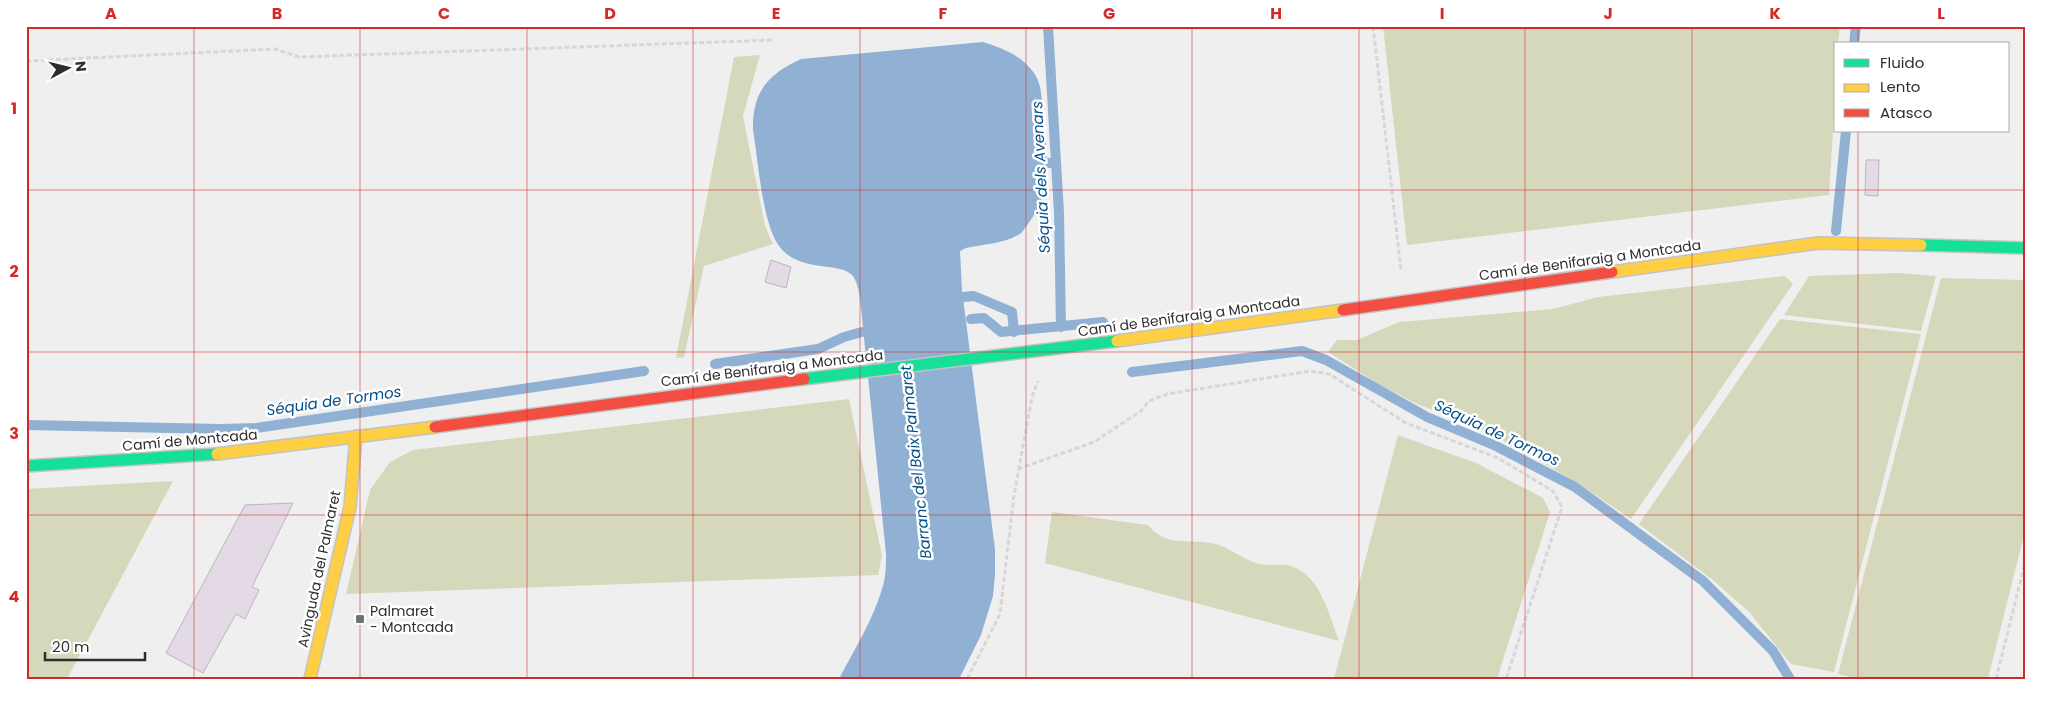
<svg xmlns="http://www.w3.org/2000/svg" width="2052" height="705" font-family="Poppins,sans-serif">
	<rect width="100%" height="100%" fill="#efeff0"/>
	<path fill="#d6d8bc" d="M1383,26H1840L1838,44H1836V81L1829,195L1407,245Z
		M760,55L743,116L765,226L773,244L704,266L684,357L676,358L734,57Z
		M1898,273L1936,276L1921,331L1784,315L1809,276Z
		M1785,276L1793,284L1631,519L1578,483L1504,441L1464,422L1417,404L1380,385L1328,352L1337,340H1357L1399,322L1553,309L1598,297Z
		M1941,278L2026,280V527L1988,679H1859L1838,674Z
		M1780,319L1921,334L1834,672L1791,664L1749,612L1714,581L1639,524Z
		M849,399L882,556L878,575L346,594L370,490L390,462L413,450Z
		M1398,435L1476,463L1543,498L1550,512L1497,679H1334Z
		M173,481L67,679H26V489Z
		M1052,512L1148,525C1166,547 1186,539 1211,543C1225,545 1240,557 1253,562C1266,567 1280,563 1291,566C1321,576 1329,615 1339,641L1045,563Z"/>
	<path fill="#90b1d3" d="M983,42C1003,48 1022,56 1034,73C1042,84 1042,101 1043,114C1047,150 1053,190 1030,221C1027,225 1024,230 1021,233C1006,244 983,244 966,248L960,251L962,290L995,549V575L993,596L981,635L959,679H839C854,650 873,620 882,589C886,578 886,566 886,554L860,298C859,291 857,282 853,276C839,260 797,275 777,243C762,218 758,160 753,130C752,92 768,74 801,59Z"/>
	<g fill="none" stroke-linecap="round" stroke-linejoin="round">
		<path stroke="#90b1d3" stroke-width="10" d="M1048,26L1059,213L1061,327
			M1854,44L1856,26
			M1046,163H1056
			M1836,231L1846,131
			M963,297L974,296L1012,312L1014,332
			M971,319L984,318L1001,332L1103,322
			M715,364L818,349L844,337L862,332
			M1132,372L1302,351L1326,360L1427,417L1496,446L1575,487L1703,581L1773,651L1790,679
			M26,425L221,429L256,428L644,371"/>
	</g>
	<path fill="#e3dae5" stroke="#b7b7b8" d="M1866,160H1879L1878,196L1865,195Z
		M771,260L791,267L786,288L765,282Z
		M293,503L252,587L259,590L245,619L236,614L203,673L166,653L245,505Z"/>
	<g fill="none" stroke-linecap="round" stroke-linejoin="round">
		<defs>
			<path id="fast" d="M1921,245L2026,248
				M804,379L1117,341
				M26,466L217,454"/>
			<path id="slow" d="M1612,272L1818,243L1921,245
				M1117,341L1343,310
				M217,454L435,427
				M310,679L350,507L356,436"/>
			<path id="jam" d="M1343,310L1612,272
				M435,427L804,379"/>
		</defs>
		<use href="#fast" stroke="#c3c3c3" stroke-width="14"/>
		<use href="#slow" stroke="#c3c3c3" stroke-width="14"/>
		<use href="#jam" stroke="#c3c3c3" stroke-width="14"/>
		<path stroke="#d7d7d8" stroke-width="3" stroke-dasharray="5 2.5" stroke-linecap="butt" d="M1373,26L1401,270
			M26,61L275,49L299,57L774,40
			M1018,469L1094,442L1141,411L1149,401L1167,394L1310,371L1329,374L1406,423L1498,458L1553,491L1562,507L1506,679
			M967,679L1000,614L1014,495L1032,397L1038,381
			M1996,679L2026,559"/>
		<use href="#fast" stroke="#16e098" stroke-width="11"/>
		<use href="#slow" stroke="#ffcf43" stroke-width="11"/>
		<use href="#jam" stroke="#f24e42" stroke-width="11"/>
	</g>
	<path fill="none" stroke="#d62828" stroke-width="1" stroke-opacity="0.55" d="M194,26V679M360,26V679M527,26V679M693,26V679M860,26V679M1026,26V679M1192,26V679M1359,26V679M1525,26V679M1692,26V679M1858,26V44M1858,131V679M26,190H2026M26,352H2026M26,515H2026"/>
	<rect fill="#727273" stroke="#fff" stroke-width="2" x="355" y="614" width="10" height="10" rx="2.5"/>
	<g text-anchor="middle" stroke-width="5" stroke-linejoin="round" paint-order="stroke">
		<g font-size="14" fill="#2e2e2f" stroke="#fff">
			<text transform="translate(1590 260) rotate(-8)" y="5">Camí de Benifaraig a Montcada</text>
			<text transform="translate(1189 316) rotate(-8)" y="5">Camí de Benifaraig a Montcada</text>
			<text transform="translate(772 368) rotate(-7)" y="5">Camí de Benifaraig a Montcada</text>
			<text transform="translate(190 440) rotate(-5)" y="5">Camí de Montcada</text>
			<text transform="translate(319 569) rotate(-78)" y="5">Avinguda del Palmaret</text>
		</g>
		<g font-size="14" fill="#2e2e2f" stroke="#fff" text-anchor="start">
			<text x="370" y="616">Palmaret<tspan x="370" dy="16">- Montcada</tspan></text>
		</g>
		<g font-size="15" font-style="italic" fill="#03508c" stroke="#fff">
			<text transform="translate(1041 177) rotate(-93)" y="5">Séquia dels Avenars</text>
			<text transform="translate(334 401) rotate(-8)" y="5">Séquia de Tormos</text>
			<text transform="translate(1497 433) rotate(25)" y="5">Séquia de Tormos</text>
			<text transform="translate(916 462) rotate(-96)" y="5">Barranc del Baix Palmaret</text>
		</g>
	</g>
	<rect width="2052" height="705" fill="none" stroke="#ffffff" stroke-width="55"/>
	<rect x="1834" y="42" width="175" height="90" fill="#ffffff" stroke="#ababac"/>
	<rect x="1844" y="59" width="25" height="8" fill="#16e098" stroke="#ababac"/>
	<text x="1880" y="68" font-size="15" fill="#2e2e2f">Fluido</text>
	<rect x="1844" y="84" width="25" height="8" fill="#ffcf43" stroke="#ababac"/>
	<text x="1880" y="92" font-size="15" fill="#2e2e2f">Lento</text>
	<rect x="1844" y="109" width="25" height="8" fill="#f24e42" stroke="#ababac"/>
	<text x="1880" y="118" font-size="15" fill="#2e2e2f">Atasco</text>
	<g transform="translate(68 68) rotate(83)" stroke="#ffffff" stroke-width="4" paint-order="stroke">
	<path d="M0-4L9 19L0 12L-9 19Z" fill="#2e2e2f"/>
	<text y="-8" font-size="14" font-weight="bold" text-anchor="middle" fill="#2e2e2f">N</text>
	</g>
	<path d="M45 652v8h100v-8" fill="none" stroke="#2e2e2f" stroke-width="2.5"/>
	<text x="52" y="652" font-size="15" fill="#2e2e2f" stroke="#ffffff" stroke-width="4" paint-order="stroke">20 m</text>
	<rect x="28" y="28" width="1996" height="650" fill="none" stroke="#d62828" stroke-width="2"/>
	<g font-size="16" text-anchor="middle" font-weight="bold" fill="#d62828">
		<text x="111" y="19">A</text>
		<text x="277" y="19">B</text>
		<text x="444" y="19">C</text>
		<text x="610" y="19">D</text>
		<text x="776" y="19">E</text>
		<text x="943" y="19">F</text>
		<text x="1109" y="19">G</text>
		<text x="1276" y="19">H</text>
		<text x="1442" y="19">I</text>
		<text x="1608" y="19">J</text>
		<text x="1775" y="19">K</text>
		<text x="1941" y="19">L</text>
		<text x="14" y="114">1</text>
		<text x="14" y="277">2</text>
		<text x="14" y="439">3</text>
		<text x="14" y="602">4</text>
	</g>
</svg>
